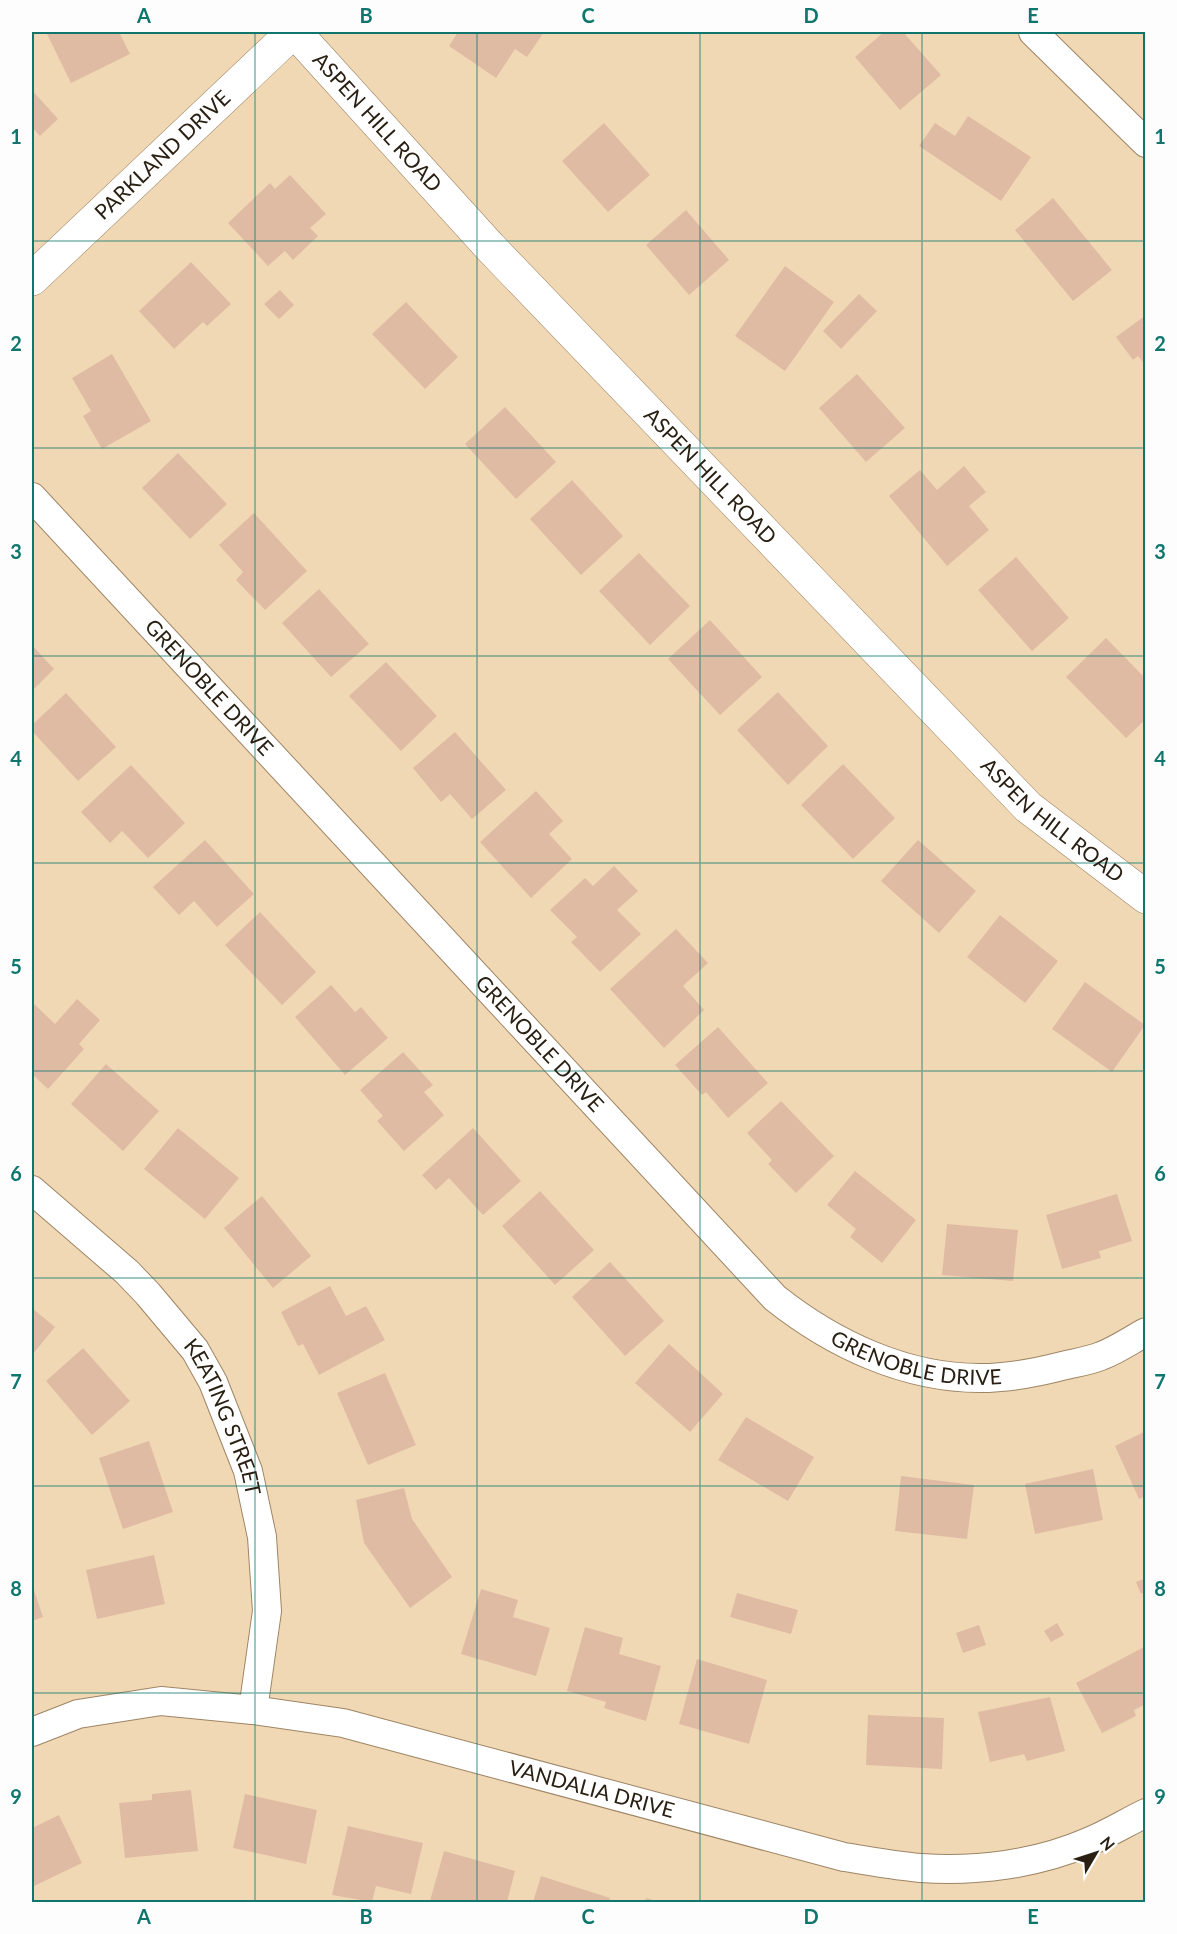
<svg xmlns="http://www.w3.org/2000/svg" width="1177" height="1934" font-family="Lato,sans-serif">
	<rect width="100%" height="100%" fill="#f1d8b5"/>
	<path fill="#e0bba3" d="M46,32H119L130,54L71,83Z
		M458,32H544L527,57L515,49L496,78L449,46Z
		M884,32H903L941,75L900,110L855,57Z
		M32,90L58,119L40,136L32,127Z
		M968,116L1031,157L1001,201L919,146L935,123L955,136Z
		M604,123L650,175L608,212L562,161Z
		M290,175L326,214L310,228L318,236L293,260L285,251L268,266L228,223L270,183L275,189Z
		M1053,198L1112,270L1073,301L1015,230Z
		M686,210L729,260L689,295L646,245Z
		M191,262L231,304L207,326L203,322L174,349L139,311Z
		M785,266L834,302L785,371L735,336Z
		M280,290L294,305L279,319L264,304Z
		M859,294L877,311L841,349L823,331Z
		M406,302L458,357L425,389L372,334Z
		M1146,315V366L1138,356L1133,360L1116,337Z
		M112,354L151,421L102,449L83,416L91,411L72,378Z
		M857,374L905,428L866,462L819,408Z
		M505,407L556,462L516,499L465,444Z
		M178,453L227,504L190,539L142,488Z
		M964,466L986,492L969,506L989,530L947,566L889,496L920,470L937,490Z
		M572,480L623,536L581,575L530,519Z
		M254,513L307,571L265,610L236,580L243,572L219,545Z
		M639,553L690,606L650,645L599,591Z
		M1016,557L1069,618L1032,651L978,590Z
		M319,589L369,644L331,677L282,623Z
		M710,620L762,677L720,715L668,659Z
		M1106,638L1146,679V719L1126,738L1066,677Z
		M32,645L54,669L32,691Z
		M386,662L437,716L401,751L349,696Z
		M778,692L828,746L788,785L737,730Z
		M66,693L116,747L78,781L32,731V725Z
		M455,732L506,790L472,819L450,794L441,802L413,768Z
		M843,764L895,818L853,859L801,805Z
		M131,765L185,823L148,858L122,831L110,843L81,812Z
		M536,791L563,821L549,834L572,859L531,898L480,842Z
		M205,840L254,894L217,927L194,901L179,915L153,887Z
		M918,840L976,891L939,933L881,881Z
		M614,866L638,891L617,910L641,934L600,972L571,942L577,937L550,910L585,878L593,886Z
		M260,912L316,972L282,1005L225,945Z
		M1000,915L1058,961L1025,1003L967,957Z
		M676,929L708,963L683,986L704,1010L664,1048L610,989Z
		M1085,982L1145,1025L1112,1072L1052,1029Z
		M331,985L355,1012L361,1007L388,1038L345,1075L295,1017Z
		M77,999L100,1020L79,1044L84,1049L48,1089L32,1074V1002L55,1024Z
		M718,1027L768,1083L728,1118L706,1092L702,1095L675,1065Z
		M403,1052L433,1085L424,1092L444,1115L404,1151L377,1121L383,1116L360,1090Z
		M106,1064L159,1111L123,1151L71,1104Z
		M781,1101L834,1156L796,1193L768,1164L772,1160L747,1133Z
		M178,1128L239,1178L205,1219L144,1169Z
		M473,1128L521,1181L483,1215L449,1178L436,1190L422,1175Z
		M855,1171L916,1220L882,1263L850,1237L856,1229L827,1205Z
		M540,1191L594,1250L555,1285L502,1226Z
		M1117,1194L1132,1241L1099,1251L1101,1258L1062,1269L1046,1215Z
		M262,1196L311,1256L273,1288L224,1228Z
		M947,1224L1018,1230L1013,1281L942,1275Z
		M610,1262L664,1321L625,1356L572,1297Z
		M330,1286L346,1316L366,1306L385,1340L319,1375L303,1344L298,1346L281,1312Z
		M32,1308L55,1327L32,1355Z
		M669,1344L723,1394L690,1432L635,1383Z
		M83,1348L130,1401L92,1435L46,1381Z
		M385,1373L416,1445L368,1465L337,1393Z
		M746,1417L814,1457L788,1501L718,1460Z
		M1146,1431V1496L1139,1499L1115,1446Z
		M149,1441L173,1512L123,1529L99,1458Z
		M1093,1469L1103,1520L1035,1534L1025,1484Z
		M901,1476L974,1485L967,1539L895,1531Z
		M404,1488L412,1519L452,1577L410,1608L364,1543L356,1500Z
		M154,1555L165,1604L97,1619L86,1570Z
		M1146,1578V1591L1141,1594L1136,1582Z
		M32,1584L43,1617L32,1621Z
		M481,1589L518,1600L513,1617L550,1628L536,1676L461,1654Z
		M737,1593L798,1610L791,1634L730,1617Z
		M1057,1623L1064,1635L1051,1642L1044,1631Z
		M979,1625L986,1645L963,1653L956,1633Z
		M585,1627L623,1638L619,1654L661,1666L646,1721L604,1708L606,1702L567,1691Z
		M1144,1647L1146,1704L1134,1710L1136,1716L1102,1733L1076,1683Z
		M697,1659L767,1680L749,1744L679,1724Z
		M1050,1697L1065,1751L1027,1761L1024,1754L990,1762L978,1712Z
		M868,1715L944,1718L942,1769L866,1765Z
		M191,1790L198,1851L125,1858L119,1803L152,1800V1794Z
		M245,1794L317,1810L306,1864L233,1848Z
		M59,1815L82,1863L32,1887V1828Z
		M348,1826L423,1843L411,1894L376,1886L372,1902L332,1895Z
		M444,1851L515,1871L507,1902L430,1901Z
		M541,1876L610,1898L609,1902H533Z
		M646,1898L660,1902H645Z"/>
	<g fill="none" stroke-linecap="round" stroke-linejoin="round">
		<defs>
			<g id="minor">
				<path d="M1033,32L1146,143"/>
				<path id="s1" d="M32,497L775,1298C833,1344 905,1378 980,1378C1007,1378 1035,1373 1062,1366C1074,1363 1089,1361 1101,1356C1117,1350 1131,1340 1146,1332"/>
				<path id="s2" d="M32,1190L127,1272L148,1294L195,1350L213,1382L248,1471L262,1537L267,1611L253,1710"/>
				<path id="s3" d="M32,1732L78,1714L161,1701L253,1710L343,1723L844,1857C870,1861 896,1866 921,1868C977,1872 1037,1864 1088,1842C1108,1834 1127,1822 1146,1813"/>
			</g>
			<g id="tertiary">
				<path id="s4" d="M295,32L490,247L1028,807L1146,897"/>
				<path id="s5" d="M32,279L293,32"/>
			</g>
		</defs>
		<use href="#minor" stroke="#9d8565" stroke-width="30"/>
		<use href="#tertiary" stroke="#9d8565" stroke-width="34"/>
		<use href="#minor" stroke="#fff" stroke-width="28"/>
		<use href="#tertiary" stroke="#fff" stroke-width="33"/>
	</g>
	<path fill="none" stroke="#0f766e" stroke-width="1.5" stroke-opacity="0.55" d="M255,32V1902M477,32V1902M700,32V1902M922,32V1902M32,241H1146M32,448H1146M32,656H1146M32,863H1146M32,1071H1146M32,1278H1146M32,1486H1146M32,1693H1146"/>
	<g text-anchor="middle" stroke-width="6" stroke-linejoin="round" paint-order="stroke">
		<g font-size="21" fill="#292013" stroke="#fdfdfd">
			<text dy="7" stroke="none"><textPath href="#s4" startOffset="122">ASPEN HILL ROAD</textPath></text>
			<text dy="7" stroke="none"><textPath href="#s5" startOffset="180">PARKLAND DRIVE</textPath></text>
			<text dy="7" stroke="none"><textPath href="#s4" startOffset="608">ASPEN HILL ROAD</textPath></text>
			<text dy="7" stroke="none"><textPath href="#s1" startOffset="260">GRENOBLE DRIVE</textPath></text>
			<text dy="7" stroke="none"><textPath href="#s4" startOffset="1094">ASPEN HILL ROAD</textPath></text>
			<text dy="7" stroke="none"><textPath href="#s1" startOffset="746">GRENOBLE DRIVE</textPath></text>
			<text dy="7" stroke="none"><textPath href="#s1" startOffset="1250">GRENOBLE DRIVE</textPath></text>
			<text dy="7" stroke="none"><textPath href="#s2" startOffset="302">KEATING STREET</textPath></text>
			<text dy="7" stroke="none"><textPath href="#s3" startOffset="574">VANDALIA DRIVE</textPath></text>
		</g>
	</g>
	<rect width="1177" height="1934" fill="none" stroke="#fdfdfd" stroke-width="66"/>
	<g transform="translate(1096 1853) rotate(51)" stroke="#fdfdfd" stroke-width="4.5" paint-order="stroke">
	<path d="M0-4.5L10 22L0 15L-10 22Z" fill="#292013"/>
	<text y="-9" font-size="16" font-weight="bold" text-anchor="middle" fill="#292013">N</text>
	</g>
	<rect x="33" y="33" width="1111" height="1868" fill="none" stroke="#0f766e" stroke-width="2"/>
	<g font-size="20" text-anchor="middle" font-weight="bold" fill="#0f766e">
		<text x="144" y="23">A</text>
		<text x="366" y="23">B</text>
		<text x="588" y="23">C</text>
		<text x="811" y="23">D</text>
		<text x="1033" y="23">E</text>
		<text x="16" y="144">1</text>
		<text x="1160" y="144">1</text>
		<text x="16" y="351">2</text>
		<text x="1160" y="351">2</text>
		<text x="16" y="559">3</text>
		<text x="1160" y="559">3</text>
		<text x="16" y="766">4</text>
		<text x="1160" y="766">4</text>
		<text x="16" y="974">5</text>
		<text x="1160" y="974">5</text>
		<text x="16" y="1181">6</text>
		<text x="1160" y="1181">6</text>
		<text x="16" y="1389">7</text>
		<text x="1160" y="1389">7</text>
		<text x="16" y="1596">8</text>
		<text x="1160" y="1596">8</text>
		<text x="16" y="1804">9</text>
		<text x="1160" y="1804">9</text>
		<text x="144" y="1924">A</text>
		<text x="366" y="1924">B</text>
		<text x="588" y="1924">C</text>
		<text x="811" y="1924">D</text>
		<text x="1033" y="1924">E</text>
	</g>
</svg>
